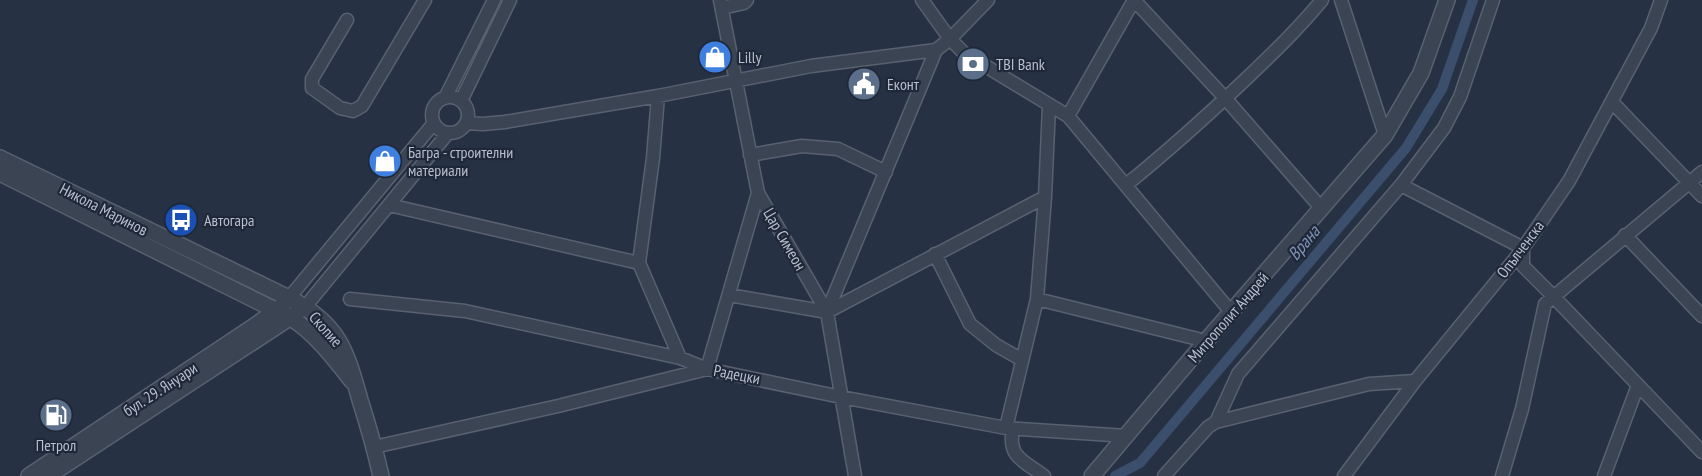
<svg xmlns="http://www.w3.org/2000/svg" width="1702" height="476" font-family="'PT Sans Narrow',sans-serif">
	<rect width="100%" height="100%" fill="#263143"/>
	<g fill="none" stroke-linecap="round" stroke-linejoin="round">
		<path stroke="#3b4e6c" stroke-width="10" d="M1115,476L1140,463L1406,148L1442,89L1473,0"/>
		<defs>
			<path id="minor" d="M720,0L758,193L827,312L855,476
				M922,0L950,39L964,53L1068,116L1231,312
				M1134,0L1225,98L1322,209
				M1341,0L1385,135
				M1493,0L1460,97L1444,128L1401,185L1523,248V266L1553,296L1702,452
				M722,8L744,3L747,0
				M347,20L312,79V88L340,108L353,111L362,106L425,0
				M432 115a18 18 0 1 1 36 0a18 18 0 1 1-36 0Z
				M445,98L494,0
				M461,101L510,0
				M1612,102L1702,196
				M1068,116L1134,0
				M466,123L483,124L505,122L658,96L811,66L936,50
				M750,155L802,146L838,149L886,172
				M1126,185C1168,151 1208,115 1248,77C1274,52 1299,28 1322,0
				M389,205L639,263L680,358
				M1625,235L1702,316
				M935,254L970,324L996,345L1022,360
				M639,263L653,158L658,96
				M729,295L827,312L1045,197
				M289,298L434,123
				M350,299L465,311L680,358L707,369L841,397L1006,428L1127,436
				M1037,299L1206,341
				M305,307L448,133
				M827,312L936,50L950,39L988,0
				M1216,422L1369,384L1415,381
				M1006,428L1037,299L1045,197L1049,106
				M1013,429C1007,457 1024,461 1044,476
				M374,447L558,406L707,369L758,193
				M1164,476L1208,427L1216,422L1238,374L1401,185
				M1344,476L1415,381L1519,254L1569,181L1651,28L1661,0
				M1502,476L1522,409L1545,304L1702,172
				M1604,476L1638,385"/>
			<path id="tertiary" d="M0,158L289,298C339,324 346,350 360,400C368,425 375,450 381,476
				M0,173L291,318C316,334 334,358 352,381
				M29,476L256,325L283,305
				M48,476L297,313
				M1092,476L1206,341L1385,135L1421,73L1447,0"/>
		</defs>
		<use href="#minor" stroke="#596170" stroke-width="15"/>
		<use href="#tertiary" stroke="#596170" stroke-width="18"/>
		<use href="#minor" stroke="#3b4453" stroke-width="12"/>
		<use href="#tertiary" stroke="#3b4453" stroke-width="15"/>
	</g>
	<defs>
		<symbol id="shop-disc" viewBox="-11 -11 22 22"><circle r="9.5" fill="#3f7fe0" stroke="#1f2838"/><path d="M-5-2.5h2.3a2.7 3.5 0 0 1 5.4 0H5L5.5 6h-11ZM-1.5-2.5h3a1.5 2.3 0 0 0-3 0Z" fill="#fff"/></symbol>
		<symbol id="bank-disc" viewBox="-11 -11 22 22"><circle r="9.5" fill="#5c6f8a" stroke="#1f2838"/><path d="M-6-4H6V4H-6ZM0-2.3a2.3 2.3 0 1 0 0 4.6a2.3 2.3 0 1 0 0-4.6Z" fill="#fff"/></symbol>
		<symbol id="civic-disc" viewBox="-11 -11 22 22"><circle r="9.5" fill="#5c6f8a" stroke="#1f2838"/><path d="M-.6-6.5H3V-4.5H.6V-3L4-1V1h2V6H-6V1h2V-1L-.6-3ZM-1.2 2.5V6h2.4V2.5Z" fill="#fff"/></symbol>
		<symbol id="bus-disc" viewBox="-11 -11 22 22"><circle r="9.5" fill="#1a4fb4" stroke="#1f2838"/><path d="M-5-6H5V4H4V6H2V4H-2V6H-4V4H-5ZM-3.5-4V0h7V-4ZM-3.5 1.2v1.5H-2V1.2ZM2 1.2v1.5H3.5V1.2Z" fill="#fff"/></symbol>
		<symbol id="fuel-disc" viewBox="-11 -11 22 22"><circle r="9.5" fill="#5c6f8a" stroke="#1f2838"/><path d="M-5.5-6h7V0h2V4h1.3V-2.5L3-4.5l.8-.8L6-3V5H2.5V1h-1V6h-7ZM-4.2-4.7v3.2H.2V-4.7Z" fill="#fff"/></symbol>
	</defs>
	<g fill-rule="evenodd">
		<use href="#shop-disc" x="696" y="38" width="38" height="38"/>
		<use href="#bank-disc" x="954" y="45" width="38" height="38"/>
		<use href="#civic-disc" x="845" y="65" width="38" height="38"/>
		<use href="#shop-disc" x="366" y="142" width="38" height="38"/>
		<use href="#bus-disc" x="162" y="201" width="38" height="38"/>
		<use href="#fuel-disc" x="37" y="396" width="38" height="38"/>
	</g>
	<g text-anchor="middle" stroke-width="4.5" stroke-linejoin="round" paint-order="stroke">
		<g font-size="16" fill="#b8bfcd" stroke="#1f2838" text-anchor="start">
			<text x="738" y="63">Lilly</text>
			<text x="996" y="70">TBI Bank</text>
			<text x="887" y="90">Еконт</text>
			<text x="408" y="158">Багра - строителни<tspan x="408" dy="18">материали</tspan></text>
			<text x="204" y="226">Автогара</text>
			<text x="56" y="451" text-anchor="middle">Петрол</text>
		</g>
		<g font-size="16" fill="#b8bfcd" stroke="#1f2838">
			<text transform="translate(104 209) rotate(27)" y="6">Никола Маринов</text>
			<text transform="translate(785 239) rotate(60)" y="6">Цар Симеон</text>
			<text transform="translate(1520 249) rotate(-53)" y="6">Опълченска</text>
			<text transform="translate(1228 317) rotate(-49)" y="6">Митрополит Андрей</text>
			<text transform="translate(326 329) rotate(48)" y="6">Скопие</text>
			<text transform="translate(737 374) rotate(11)" y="6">Радецки</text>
			<text transform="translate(160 389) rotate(-33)" y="6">бул. 29. Януари</text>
		</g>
		<g font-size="18" font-style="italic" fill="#7e93b4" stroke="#1f2838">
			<text transform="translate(1304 243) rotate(-50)" y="6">Врана</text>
		</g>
	</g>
</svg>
